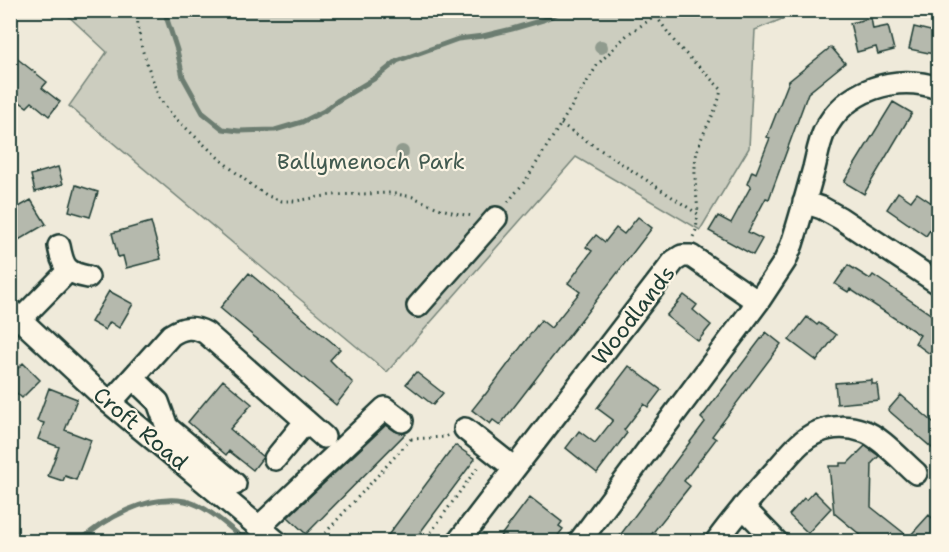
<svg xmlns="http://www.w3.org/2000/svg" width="949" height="552" font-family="'Shantell Sans',sans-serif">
	<rect width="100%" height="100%" fill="#efeada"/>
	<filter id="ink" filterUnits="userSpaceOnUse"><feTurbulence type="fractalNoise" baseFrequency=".0167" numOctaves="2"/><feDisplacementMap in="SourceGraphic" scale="12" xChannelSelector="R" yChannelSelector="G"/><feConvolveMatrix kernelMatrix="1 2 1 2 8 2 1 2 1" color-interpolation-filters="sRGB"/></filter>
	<g filter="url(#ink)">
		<path fill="#cccdbf" stroke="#76857a" stroke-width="1.5" d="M63,11H802L755,30L749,148L700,230L576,157L387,372L69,106L107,52Z"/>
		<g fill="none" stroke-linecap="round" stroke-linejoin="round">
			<path stroke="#6c7d71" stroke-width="5" d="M164,10L177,50L183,77L203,113L223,129L239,131L275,130L302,122L324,111L337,101L377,77L397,61L458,39L483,36L512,29L543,20L565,10
				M79,542C105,518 148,494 185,501C207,505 230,528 247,542"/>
		</g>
		<path fill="#b5b9ad" stroke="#1f3d34" stroke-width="1.5" d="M871,18L873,29L888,26L894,50L878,54L876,47L857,52L850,23Z
			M914,27L939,33V55L909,49Z
			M831,47L845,63L808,93L769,199L766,198L748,232L762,239L753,255L709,231L718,216L731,223L751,186L747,184L752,171L756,173L770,138L767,137L789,81Z
			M10,53L47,82L42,88L60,102L49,116L32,102L27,107L10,95Z
			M893,102L912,113L864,194L844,182Z
			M58,167L63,184L35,192L31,175Z
			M76,185L98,192L90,217L69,211Z
			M898,192L911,201L917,193L939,208V235L930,230L926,236L887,209Z
			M31,200L46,224L10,245V212Z
			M638,217L652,228L500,425L493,420L490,424L472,410L484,395H485L541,320L551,328L580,292L568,283L592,251L586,247L596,235L605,242L616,228L624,234Z
			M151,222L161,259L126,268L123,256L118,257L112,233Z
			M848,265L870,279L873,275L939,320V353L933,349L930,354L915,343L920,335L850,289L848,292L835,284Z
			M249,273L340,349L330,360L353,383L336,405L220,308Z
			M109,291L133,304L119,328L110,322L105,330L91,322Z
			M684,295L697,305L693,310L711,325L698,341L666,316Z
			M807,317L817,325L819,323L836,335L817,361L789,340Z
			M766,332L781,344L712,436L716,439L684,481L690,486L647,540L642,535L637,542H615L705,422L701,418Z
			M23,363L40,380L22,398L10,387V376Z
			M629,366L661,390L648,407L644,404L624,430L627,433L597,473L566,448L579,431L595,443L613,420L597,408Z
			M416,372L443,393L433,405L406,384Z
			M223,380L252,404L230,429L263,457L253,470L229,451L226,455L188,422Z
			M872,380V384H877L879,400L837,404L835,383Z
			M49,388L77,399L65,430L91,440L76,480L65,476L63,481L48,476L59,447L38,439L44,423L37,421Z
			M901,395L939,427V454L888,410Z
			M386,425L395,431L405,434L306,534L288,517Z
			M455,445L475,459L413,542H383Z
			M865,446L879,456L872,463L871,507L909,537L929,515L939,524V542H869L834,513L829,466H840V463H848Z
			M814,491L831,508L808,533L789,515L804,498L806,500Z
			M530,497L562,522L559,526L563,529L553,542H496Z"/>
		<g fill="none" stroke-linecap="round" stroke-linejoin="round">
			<defs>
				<path id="minor" d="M804,202L822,208L840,218L938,283
					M59,246C63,267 66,273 88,277
					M758,302L785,261L792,244C800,219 807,193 814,168C817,156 819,143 824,132C844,90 896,73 938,88
					M418,306L496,218
					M10,310L110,403L277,542
					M20,320L69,270
					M133,378L158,402L167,427L235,484
					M110,403L171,335C183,327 193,326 206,333L324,437
					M465,429L514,468
					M275,459L306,421
					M743,507L777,542
					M259,527L385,408L402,421
					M458,542L674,261L682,256H691L758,302L579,542
					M716,542C734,517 754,494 775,471C788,457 800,439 818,432C832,426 849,426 863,431C880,436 902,461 916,473"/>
			</defs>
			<use href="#minor" stroke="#1f3d34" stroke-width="26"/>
			<path stroke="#1f3d34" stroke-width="3" stroke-dasharray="1.5 4.5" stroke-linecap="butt" d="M137,10L138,27L142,49L159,98L174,117L223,162L254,187L268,196L282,201H295L332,195L390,193L413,197L438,208L459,214L473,216
				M656,16L677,45L721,89C718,110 706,125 699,145C691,167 697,192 698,214
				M561,124L698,214L696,230L693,237
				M508,202L526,180L598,64L628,34L656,16L652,10
				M411,439L445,437L449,435
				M317,542L411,439
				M424,542L479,465"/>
			<use href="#minor" stroke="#fcf5e5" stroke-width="21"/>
		</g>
		<g fill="#909b8e">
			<circle cx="601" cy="47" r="7"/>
			<circle cx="402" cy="152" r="7"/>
		</g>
	</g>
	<g text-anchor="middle" stroke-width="4.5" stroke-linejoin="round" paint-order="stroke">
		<g font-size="22" fill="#425a50" stroke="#fcf5e5">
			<text x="371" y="169">Ballymenoch Park</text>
		</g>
		<g font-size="22" fill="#1f3d34" stroke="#fcf5e5">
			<text transform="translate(633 315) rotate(-52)" y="8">Woodlands</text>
			<text transform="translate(141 428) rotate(40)" y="8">Croft Road</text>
		</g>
	</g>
	<rect width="949" height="552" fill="none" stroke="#fcf5e5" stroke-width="36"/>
	<rect x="18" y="18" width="913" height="516" fill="none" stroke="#1f3d34" stroke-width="2" filter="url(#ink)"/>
</svg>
